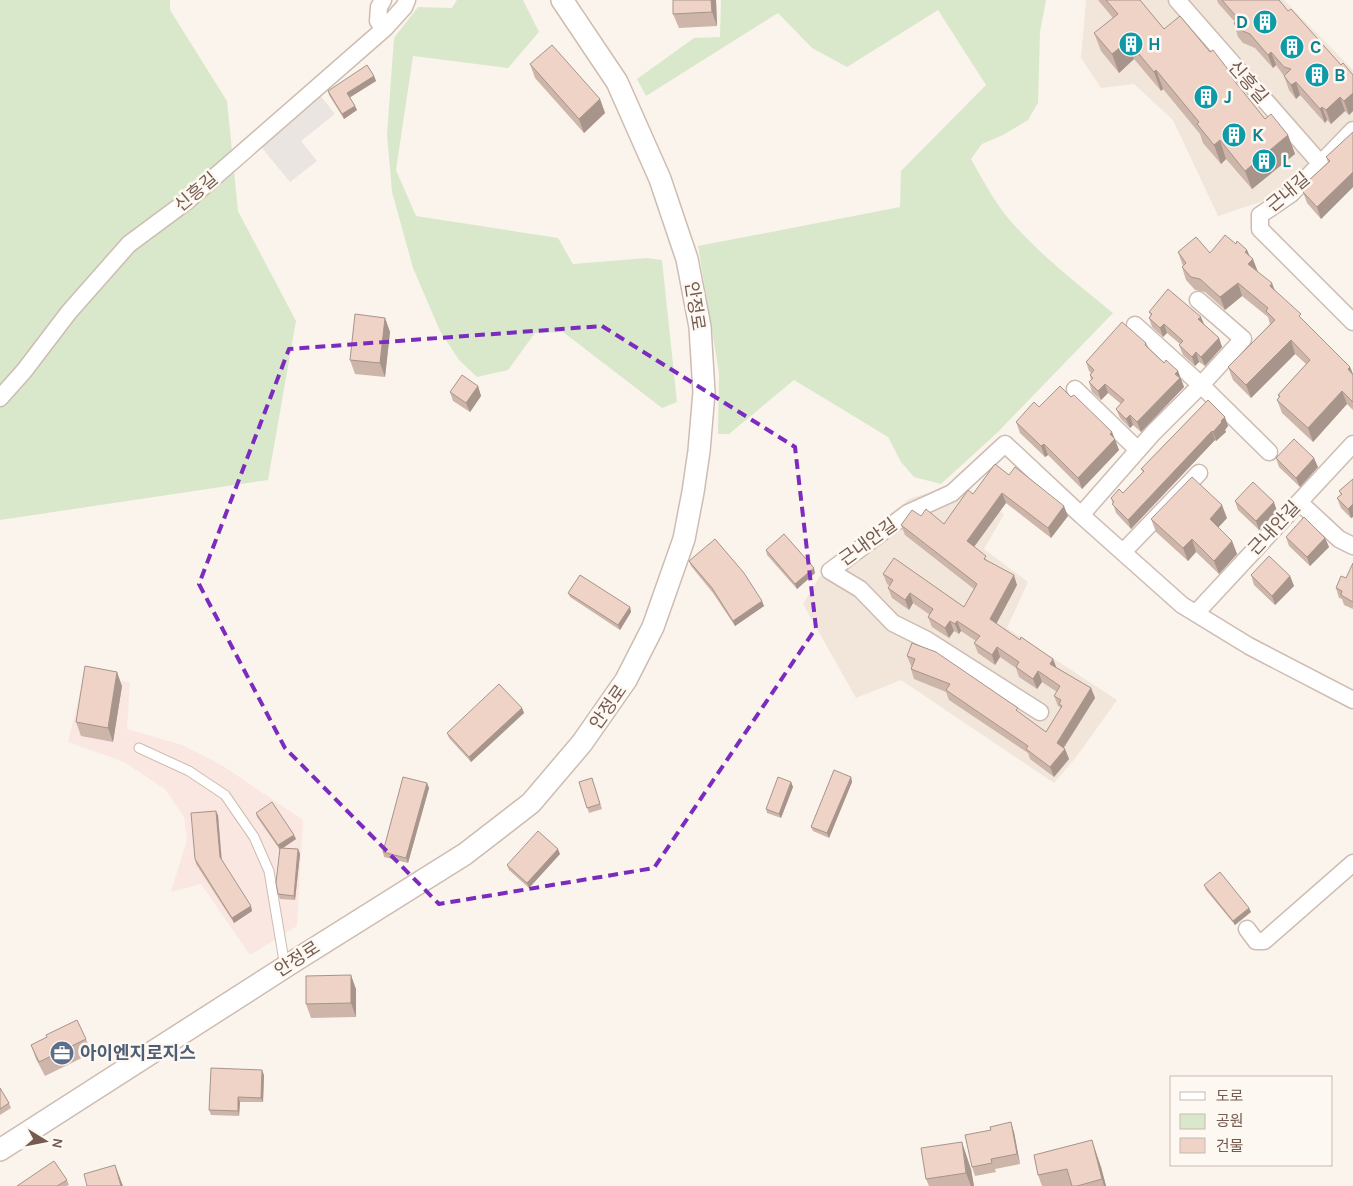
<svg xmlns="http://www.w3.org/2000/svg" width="1353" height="1186" font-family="Karla,'Noto Sans KR',sans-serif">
	<rect width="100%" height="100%" fill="#fbf4ec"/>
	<path fill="#f2e6db" d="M1086,0H1284L1353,70V119L1275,197L1218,216L1173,120L1134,84L1101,88L1081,58Z
		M953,485L1004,514L984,549L1028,582L1007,628L1117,700L1077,756L1054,783L901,680L856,698L803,604L828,563L909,499Z"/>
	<path fill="#fae7e1" d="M84,675L130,682L127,729L182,745L223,766L303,820L297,926L250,955L201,884L171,892L187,840L184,817L165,789L124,762L68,742Z"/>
	<path fill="#ebe5e1" d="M319,94L335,114L301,141L317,161L290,182L258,143Z"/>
	<path fill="#d9e8cb" d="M0,0H170V10L227,101L238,211L296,321L268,480L0,520Z
		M457,0H523L539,32L508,68L413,56L396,170L416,216L558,238L573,264L647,258L662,260L677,402L662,408L563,332L535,333L508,370L477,377L459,360L440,331L413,268L392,192L387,134L394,38L418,7L452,8Z
		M721,0H1046L1040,32L1038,103L1028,120L1003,135L982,144L971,159C984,182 997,207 1015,226C1044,258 1079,285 1113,313L998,432L941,484L914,477L901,462L888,437L794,380L729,434H718L719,373L698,246L900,207L901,171L986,85L938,10L847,67L812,48L778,13L646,96L637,79L694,38L720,37Z"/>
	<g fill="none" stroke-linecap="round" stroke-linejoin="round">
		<defs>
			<path id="service" d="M139,748L189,771L225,795L254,837L269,871L285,967"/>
			<path id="minor" d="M383,0L379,7L378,21L384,29
				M1177,0L1320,163
				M1353,130L1291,194L1260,215V229L1353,322
				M1135,325L1201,385L1269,452
				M1075,389L1138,450
				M0,398L24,371L69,312L129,244L187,201L384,29L404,7L407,0
				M1299,502L1339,539L1353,546
				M1081,515L1153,433L1201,385L1243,339L1198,300
				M1123,552L1199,473
				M1196,613L1353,444
				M1040,712L927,640L893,623L860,589L830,571L908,513L952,493L1005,444L1081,515L1182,605L1249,646L1353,700
				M1247,929L1256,941H1264L1353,863"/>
			<path id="tertiary" d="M0,1150L296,960L465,854L531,803L582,743L626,680L653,627L684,539L693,492L699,451L704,392L700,327L687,259L660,179L617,82L562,0"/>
		</defs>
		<use href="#service" stroke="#cdbcb2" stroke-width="11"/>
		<use href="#minor" stroke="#cdbcb2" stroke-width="19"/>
		<use href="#tertiary" stroke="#cdbcb2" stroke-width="24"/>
		<use href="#service" stroke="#fff" stroke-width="9"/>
		<use href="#minor" stroke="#fff" stroke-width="16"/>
		<use href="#tertiary" stroke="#fff" stroke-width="21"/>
	</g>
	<path fill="#cdb5aa" d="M673,0H716L717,26L679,28L673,14Z
		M1098,0H1140L1164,29L1233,80L1265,119L1288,135L1295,154L1252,189L1226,159L1221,164L1203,143L1200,134L1163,89L1161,91L1134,59L1119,73L1101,51L1094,33L1113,18Z
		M1217,0H1279L1288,11L1341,65L1353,75V111L1349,115L1345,111L1331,124L1327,120L1325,123L1300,95L1296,99L1289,90L1284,76L1276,65L1273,68L1255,48L1243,43L1238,37L1234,23L1235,22L1218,3Z
		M530,64L600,99L605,113L584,133L535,78Z
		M374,76L376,81L350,97L357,110L344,119L329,95L328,91Z
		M1353,132V187L1321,219L1307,203L1303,192L1310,185L1308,181L1328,162L1326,157Z
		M1236,244L1247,250L1257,271L1303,320L1350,367L1353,374V410L1347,404L1313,442L1282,413L1277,400L1279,398L1278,395L1306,364L1295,354L1251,398L1233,380L1228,367L1270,324L1268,317L1242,296L1225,310L1205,292L1195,290L1186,280L1182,267L1183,266L1178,252L1210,253Z
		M1149,312L1204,324L1219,338L1222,347L1205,366L1199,362L1195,366L1183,355L1179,345L1180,344L1167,333L1163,337L1152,327L1149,318L1151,316Z
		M385,318L390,332L385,377L355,374L350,360Z
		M1146,343L1149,348L1164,363L1178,371L1184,387L1141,432L1133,425L1130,428L1120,418L1116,409L1121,404L1108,393L1101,400L1092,392L1089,382L1091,380L1090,375L1091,373L1089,371L1086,362Z
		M478,386L481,396L470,412L453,401L450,392Z
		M1071,397L1112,432L1119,450L1082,489L1048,455L1045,457L1020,433L1016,422L1039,407Z
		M1208,400L1228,426L1225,430L1226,432L1216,441L1215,440L1131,529L1116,513L1111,498L1123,493L1143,472L1141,469Z
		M1276,458L1318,467L1300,487L1279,467Z
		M1009,475L1068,516L1051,538L1006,503L974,547L988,561L1017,585L996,624L1020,640L1053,659L1056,667L1091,688L1095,698L1064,748L1065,749L1069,759L1054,777L1030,759L1028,753L949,700L946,692L914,679L911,669L912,666H911L907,656L912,643L1020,713L1046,732L1061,709L1060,707L1058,706L1054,696L1057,692L1042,682L1037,689L1019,677L1016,668L1000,657L995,665L978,653L974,643L976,641L961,631L959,634L954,631L949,638L932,627L928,617L930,615L913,603L909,610L892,598L888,588L890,586L887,584L883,574L964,607L974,589L905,535L901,525L921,516L944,524L973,494Z
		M1353,479V517L1351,518L1341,508L1337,498L1341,495L1339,491Z
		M1235,501L1277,511L1259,530L1238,510Z
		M1227,518L1218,528L1232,541L1237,554L1219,574L1196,552L1188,561L1156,532L1151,519Z
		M1286,537L1325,538L1329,547L1310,566L1289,546Z
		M766,550L815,573L797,589L767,555Z
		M689,561L764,606L735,626L713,593L691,566Z
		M1353,563V609L1344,605L1342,599L1339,598L1336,588L1346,578Z
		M1251,575L1290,576L1294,586L1275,605L1254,585Z
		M568,593L630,607L631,612L620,630L570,597Z
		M122,686L113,742L81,736L76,722Z
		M522,708L524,713L471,762L449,738L447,733Z
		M851,777L852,782L829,838L813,831L811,827Z
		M592,778L602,809L589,813L579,782Z
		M791,782L793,787L781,818L767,813L766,809Z
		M427,783L429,788L408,863L384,857L383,852Z
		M256,813L296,839L283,848L298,849L300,854L295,900L280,899L278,894L280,850L257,817Z
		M218,815L221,859L252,911L234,923L196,864L195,859Z
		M560,854L529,888L509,870L507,865Z
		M1204,885L1249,908L1251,912L1235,925L1206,890Z
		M356,989V1017L311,1018L306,1004Z
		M86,1039L92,1053L45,1076L36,1059L31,1045Z
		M264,1075L263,1102H240L239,1116L211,1115L209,1110Z
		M0,1088L9,1103L11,1108L0,1115Z
		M1014,1132L1020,1164L995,1169L996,1172L975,1176L972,1167Z
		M1034,1155L1101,1167L1106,1186H1042L1038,1175Z
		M971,1169L974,1186H929L926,1179Z
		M67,1180L69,1185L66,1186H17Z"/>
	<path fill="#a7948b" d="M711,0H716L717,26L712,12Z
		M1128,41L1134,59L1119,73L1112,54Z
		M1271,52L1276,65L1273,68L1268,55Z
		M1156,70L1163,89L1161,91L1154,72Z
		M1230,72L1237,90L1228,73Z
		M374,76L376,81L349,98L347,93Z
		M1296,82L1300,95L1296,99L1291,85Z
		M1353,93V111L1349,115L1344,101Z
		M1340,97L1345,111L1331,124L1326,110Z
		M600,99L605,113L584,133L579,119Z
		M355,106L357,110L344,119L342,114Z
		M1322,107L1327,120L1325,123L1320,109Z
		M1288,135L1295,154L1252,189L1245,171Z
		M1220,140L1226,159L1221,164L1214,145Z
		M1353,172V187L1321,219L1317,207Z
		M1247,250L1251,260L1253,259L1258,272L1253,277L1245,252Z
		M1238,283L1242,296L1225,310L1220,297Z
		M1272,283L1277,296L1270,286Z
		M1201,317L1205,326L1198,319Z
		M385,318L390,332L385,377L380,363Z
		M1164,324L1167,333L1163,337L1160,328Z
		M1219,338L1222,347L1205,366L1201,357Z
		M1291,340L1295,354L1251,398L1246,385Z
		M1196,352L1199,362L1195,366L1192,357Z
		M1350,367L1353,374L1348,369Z
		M1178,371L1184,387L1141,432L1137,422Z
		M1105,384L1108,393L1101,400L1098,391Z
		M478,386L481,396L470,412L466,403Z
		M1342,391L1347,404L1313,442L1308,428Z
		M1130,415L1133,425L1130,428L1126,419Z
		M1225,417L1228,426L1225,430L1226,432L1216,441L1213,432L1221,421Z
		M1212,431L1215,440L1131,529L1128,520Z
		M1112,432L1119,450L1082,489L1078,478Z
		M1044,444L1048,455L1045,457L1041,446Z
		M1314,458L1318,467L1300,487L1296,478Z
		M1002,493L1006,503L971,551L967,541Z
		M1274,502L1277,511L1259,530L1256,521Z
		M1353,504V517L1351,518L1348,509Z
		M1222,505L1227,518L1214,532L1210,519Z
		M1064,506L1068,516L1051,538L1048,528Z
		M1325,538L1329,547L1310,566L1307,557Z
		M1192,539L1196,552L1188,561L1183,548Z
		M1232,541L1237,554L1219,574L1214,561Z
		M814,568L815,573L797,589L795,584Z
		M1014,575L1017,585L993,630L990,619Z
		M1290,576L1294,586L1275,605L1272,596Z
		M910,593L913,603L909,610L905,600Z
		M762,601L764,606L735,626L733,621Z
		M630,607L631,612L620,630L618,625Z
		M950,621L954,631L949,638L945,628Z
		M957,621L961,631L959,634L955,624Z
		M997,647L1000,657L995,665L992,655Z
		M1053,659L1057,669L1050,664Z
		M1038,671L1042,682L1037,689L1033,679Z
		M117,672L122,686L113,742L108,728Z
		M1091,688L1095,698L1060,753L1057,743Z
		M522,708L524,713L471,762L469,757Z
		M1065,749L1069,759L1054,777L1050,767Z
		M851,777L852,782L829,838L827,833Z
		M791,782L793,787L781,818L779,814Z
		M427,783L429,788L408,863L406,858Z
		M216,811L218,815L222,862L220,857Z
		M294,835L296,839L280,850L278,845Z
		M298,849L300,854L295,900L294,896Z
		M558,849L560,854L529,888L527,883Z
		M251,906L252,911L234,923L232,918Z
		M1249,908L1251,912L1235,925L1233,921Z
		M351,975L356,989V1017L351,1003Z
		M262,1070L264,1075L263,1102L261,1098Z
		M238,1097L240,1102L239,1116L238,1111Z
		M1011,1122L1014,1132L1020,1164L1017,1154Z
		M1092,1140L1101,1167L1106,1186H1104L1102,1179Z
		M962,1142L971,1169L974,1186H971L966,1173Z
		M115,1165L123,1186H121Z"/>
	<path fill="#eed3c6" stroke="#a7948b" d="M673,0H711L712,12L673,14Z
		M1106,0H1140L1164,29L1180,16L1210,52L1213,50L1230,72L1228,73L1265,119L1271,114L1288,135L1245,171L1220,140L1214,145L1197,124L1199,122L1156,70L1154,72L1128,41L1112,54L1094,33L1118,14Z
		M1222,0H1279L1288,11L1291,9L1341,65L1343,63L1353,75V93L1344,101L1340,97L1326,110L1322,107L1320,109L1296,82L1291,85L1284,76L1291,69L1284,67L1271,52L1268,55L1250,34L1238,29L1234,23L1240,17L1235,15Z
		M552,45L600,99L579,119L530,64Z
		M367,65L374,76L347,93L355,106L342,114L328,91Z
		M1353,132V172L1317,207L1303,192L1311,184L1308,181L1330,161L1326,157Z
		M1225,235L1236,244L1237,241L1247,250L1245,252L1253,259L1248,264L1272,283L1270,286L1301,314L1299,316L1350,367L1348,369L1353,375V402L1342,391L1308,428L1277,400L1280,396L1278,395L1310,360L1291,340L1246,385L1228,367L1275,320L1266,311L1268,308L1238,283L1220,297L1200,279L1191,277L1182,267L1186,263L1178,252L1196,237L1210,253Z
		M1168,289L1201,317L1198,319L1219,338L1201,357L1196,352L1192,357L1179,345L1183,341L1164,324L1160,328L1149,318L1152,314L1149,312Z
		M355,314L385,318L380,363L350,360Z
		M1122,322L1146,343L1145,345L1164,363L1166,360L1178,371L1175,374L1180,378L1137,422L1130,415L1126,419L1116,409L1124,400L1105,384L1098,391L1089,382L1093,378L1090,375L1094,370L1086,362Z
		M462,375L478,386L466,403L450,392Z
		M1060,386L1071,397L1074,395L1112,432L1110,434L1115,439L1078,478L1044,444L1041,446L1016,422L1034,402L1039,407Z
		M1208,400L1225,417L1221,421L1222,422L1213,432L1212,431L1128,520L1112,504L1114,502L1111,498L1119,489L1123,493L1144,471L1141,469Z
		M1294,439L1314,458L1296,478L1276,458Z
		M995,464L1009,475L1015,467L1064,506L1048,528L1002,493L967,541L986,556L984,559L1014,575L990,619L1020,640L1021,637L1053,659L1050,664L1091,688L1057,743L1065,749L1050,767L1026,749L1028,746L946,690L950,684L911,669L915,659L907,656L912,643L936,652L1018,708L1016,710L1046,732L1062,706L1059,704L1061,700L1054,696L1060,686L1038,671L1033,679L1016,667L1019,662L997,647L992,655L974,643L980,636L957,621L955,624L950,621L945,628L928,617L933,609L910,593L905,600L888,588L893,580L883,574L894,558L964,607L977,584L901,525L912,510L921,516L926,509L944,524L968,490L973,494Z
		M1192,477L1222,505L1210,519L1232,541L1214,561L1192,539L1183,548L1151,519Z
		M1353,479V504L1348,509L1337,498L1342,494L1339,491Z
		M1253,482L1274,502L1256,521L1235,501Z
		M1304,517L1325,538L1307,557L1286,537Z
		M784,534L814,568L795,584L766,550Z
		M715,539L744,573L762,601L733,621L712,588L689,561Z
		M1269,556L1290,576L1272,596L1251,575Z
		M1353,563V602L1341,595L1342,591L1336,588L1341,576L1346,578Z
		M580,575L630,607L618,625L568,593Z
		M85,666L117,672L108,728L76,722Z
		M499,684L522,708L469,757L447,733Z
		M834,770L851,777L827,833L811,827Z
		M403,777L427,783L406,858L383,852Z
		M778,777L791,782L779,814L766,809Z
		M592,778L600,804L587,808L579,782Z
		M272,802L294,835L278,845L256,813Z
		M216,811L220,857L251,906L232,918L195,859L191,813Z
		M538,831L558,849L527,883L507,865Z
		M280,848L298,849L294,896L278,894L276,883Z
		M1220,872L1249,908L1233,921L1204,885Z
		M351,975V1003L306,1004V976Z
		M77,1020L86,1039L39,1062L31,1045L47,1037L46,1035Z
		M211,1068L262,1070L261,1098L238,1097V1111L209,1110Z
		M0,1088L9,1103L0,1109Z
		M1011,1122L1017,1154L991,1159L992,1163L972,1167L965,1135L991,1130L990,1127Z
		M1092,1140L1102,1179L1077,1186H1072L1067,1169L1038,1175L1034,1155Z
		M962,1142L966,1173L926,1179L921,1148Z
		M54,1161L67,1180L57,1186H17Z
		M115,1165L121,1186H87L84,1174Z"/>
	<path fill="none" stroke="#7b2cbf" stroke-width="4" stroke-dasharray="10 6" stroke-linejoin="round" d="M602,326L795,447L816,628L654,868L439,904L285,748L199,584L289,349Z"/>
	<defs>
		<symbol id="building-disc" viewBox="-11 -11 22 22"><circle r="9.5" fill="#0f9aa8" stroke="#fef8f2"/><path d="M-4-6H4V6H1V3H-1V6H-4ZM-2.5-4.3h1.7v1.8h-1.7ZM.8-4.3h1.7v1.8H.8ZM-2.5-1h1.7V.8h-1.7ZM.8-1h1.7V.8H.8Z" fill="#fff"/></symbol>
		<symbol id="office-disc" viewBox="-11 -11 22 22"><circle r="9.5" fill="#5c6f8a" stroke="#fef8f2"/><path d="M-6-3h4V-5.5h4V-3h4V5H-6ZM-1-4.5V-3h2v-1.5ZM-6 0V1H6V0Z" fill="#fff"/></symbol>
	</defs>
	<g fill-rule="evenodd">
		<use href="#building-disc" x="1251" y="8" width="28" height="28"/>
		<use href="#building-disc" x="1117" y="30" width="28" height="28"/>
		<use href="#building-disc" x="1278" y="33" width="28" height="28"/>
		<use href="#building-disc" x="1303" y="61" width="28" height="28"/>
		<use href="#building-disc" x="1192" y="83" width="28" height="28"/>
		<use href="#building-disc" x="1220" y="121" width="28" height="28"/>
		<use href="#building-disc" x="1250" y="147" width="28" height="28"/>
		<use href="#office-disc" x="48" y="1039" width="28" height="28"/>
	</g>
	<g text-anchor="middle" stroke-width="5" stroke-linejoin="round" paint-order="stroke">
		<g font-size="18" font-weight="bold" fill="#0d838f" stroke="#fef8f2" text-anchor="start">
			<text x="1248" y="28" text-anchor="end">D</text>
			<text x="1148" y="50">H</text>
			<text x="1310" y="53">C</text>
			<text x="1334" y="81">B</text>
			<text x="1224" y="103">J</text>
			<text x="1252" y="141">K</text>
			<text x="1282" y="167">L</text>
		</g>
		<g font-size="18" fill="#745b50" stroke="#fef8f2">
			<text transform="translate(1248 82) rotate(49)" y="6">신흥길</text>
			<text transform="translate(196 192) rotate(-40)" y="6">신흥길</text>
			<text transform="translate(1288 192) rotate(-40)" y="6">근내길</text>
			<text transform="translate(695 306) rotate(81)" y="6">안정로</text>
			<text transform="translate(1274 528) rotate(-47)" y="6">근내안길</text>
			<text transform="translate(868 542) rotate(-36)" y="6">근내안길</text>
			<text transform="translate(608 707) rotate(-55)" y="6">안정로</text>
			<text transform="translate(297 959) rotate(-33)" y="6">안정로</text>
		</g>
		<g font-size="18" font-weight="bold" fill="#4e5e75" stroke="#fef8f2" text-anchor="start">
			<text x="80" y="1059">아이엔지로지스</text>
		</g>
	</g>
	<rect x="1170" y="1076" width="162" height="90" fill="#fef8f2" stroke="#c7b9b1"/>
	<rect x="1180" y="1092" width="25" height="8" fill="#ffffff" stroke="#c7b9b1"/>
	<text x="1216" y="1101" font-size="15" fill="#745b50">도로</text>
	<rect x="1180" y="1114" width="25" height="15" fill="#d9e8cb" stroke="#c7b9b1"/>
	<text x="1216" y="1126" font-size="15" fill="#745b50">공원</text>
	<rect x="1180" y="1138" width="25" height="15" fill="#eed3c6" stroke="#c7b9b1"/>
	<text x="1216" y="1151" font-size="15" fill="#745b50">건물</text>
	<g transform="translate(45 1141) rotate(100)" stroke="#fef8f2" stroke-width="4" paint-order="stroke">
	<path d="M0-4L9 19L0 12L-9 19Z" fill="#745b50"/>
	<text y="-8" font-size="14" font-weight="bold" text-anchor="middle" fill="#745b50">N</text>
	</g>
</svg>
